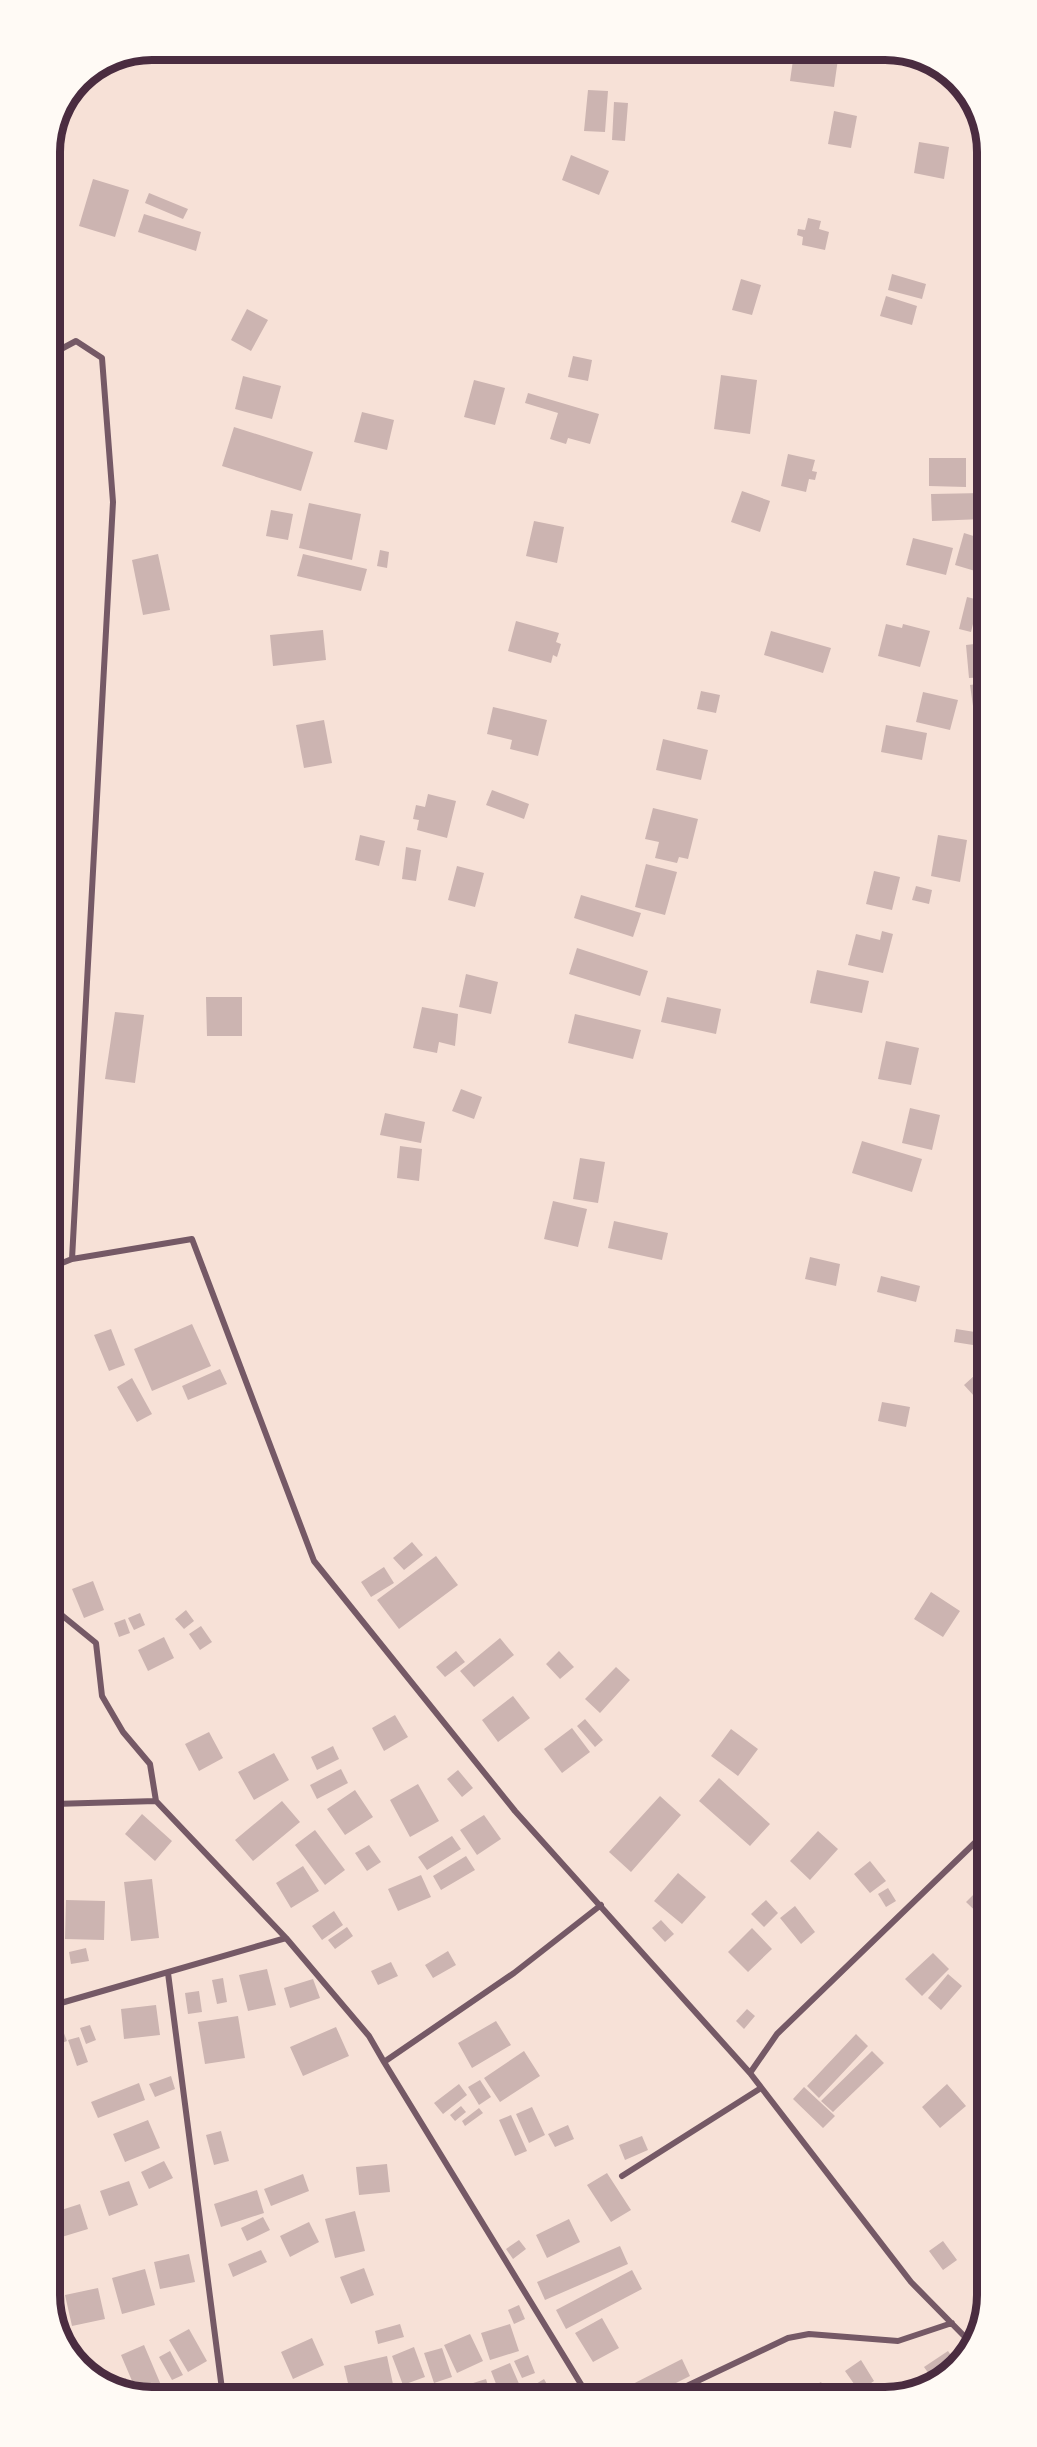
<svg xmlns="http://www.w3.org/2000/svg" width="1037" height="2447" font-family="Ubuntu,sans-serif">
	<rect width="100%" height="100%" fill="#f7e1d7"/>
	<path fill="#ccb4b1" d="M658,52H702L698,64Z
		M794,53L838,59L834,87L790,81Z
		M588,90L608,91L605,132L584,131Z
		M614,102L628,103L625,141L612,140Z
		M834,111L857,116L851,148L828,144Z
		M919,142L949,147L944,179L914,173Z
		M571,155L609,171L599,195L562,180Z
		M93,179L129,190L115,237L79,226Z
		M149,193L188,209L183,219L145,203Z
		M144,214L201,232L196,251L138,232Z
		M808,218L821,221L819,229L829,232L825,250L802,245L803,237L797,235L798,229L805,230Z
		M892,274L926,284L922,299L888,290Z
		M741,279L761,285L752,315L732,310Z
		M886,296L917,306L912,325L880,316Z
		M247,309L268,320L251,351L231,340Z
		M573,356L592,360L588,381L568,377Z
		M721,375L757,380L750,434L714,429Z
		M243,376L281,386L272,419L235,409Z
		M474,380L505,388L495,425L464,417Z
		M528,393L599,414L590,444L568,438L566,444L550,439L558,413L525,403Z
		M362,412L394,420L387,450L354,442Z
		M234,427L313,452L301,491L222,466Z
		M788,454L815,460L812,471L817,472L815,480L809,479L806,492L781,486Z
		M929,458H966V487L929,486Z
		M742,491L770,501L760,532L731,522Z
		M983,493V519L932,521L931,494Z
		M309,503L361,514L352,560L299,548Z
		M271,510L293,514L288,540L266,536Z
		M534,521L564,527L557,563L526,556Z
		M53,527L64,552L51,558V528Z
		M964,533L983,539L982,573L955,565Z
		M913,538L953,548L946,575L906,565Z
		M380,550L389,552L387,568L377,566Z
		M158,554L170,610L143,615L132,560Z
		M303,554L367,569L361,591L297,576Z
		M967,597L979,600L971,632L959,629Z
		M516,621L559,633L556,642L561,644L557,657L553,655L551,663L508,651Z
		M886,624L902,628L903,624L930,631L920,667L878,656Z
		M323,630L326,660L273,666L270,635Z
		M771,631L831,648L823,673L764,655Z
		M983,643L984,677L969,678L966,645Z
		M984,683V719L975,720L970,685Z
		M701,691L720,695L716,713L697,709Z
		M923,692L958,700L950,730L916,722Z
		M493,707L547,720L538,756L510,749L512,740L487,734Z
		M324,720L332,763L304,768L296,725Z
		M886,725L927,733L922,760L881,752Z
		M663,739L708,750L701,780L656,770Z
		M492,790L529,804L524,819L486,805Z
		M428,794L456,801L447,838L417,830L419,820L413,819L416,805L425,807Z
		M653,808L698,819L688,859L679,857L677,863L655,858L659,842L645,839Z
		M360,835L385,841L379,866L355,860Z
		M938,835L967,840L960,882L931,876Z
		M406,847L421,850L416,881L402,879Z
		M646,864L677,872L665,915L635,907Z
		M457,866L484,873L475,907L448,900Z
		M874,871L900,877L892,910L866,904Z
		M916,886L932,890L929,904L912,900Z
		M581,895L641,913L633,937L574,918Z
		M882,931L893,934L883,973L848,965L856,934L880,940Z
		M577,948L648,971L640,996L569,974Z
		M817,970L869,981L862,1013L810,1003Z
		M466,974L498,982L491,1014L459,1007Z
		M206,997H242V1036H207Z
		M667,997L721,1009L716,1034L661,1022Z
		M422,1007L458,1014L455,1046L439,1042L437,1053L413,1048Z
		M115,1012L144,1015L135,1083L105,1079Z
		M575,1014L641,1030L633,1059L568,1043Z
		M886,1041L919,1048L911,1085L878,1079Z
		M461,1089L482,1097L474,1119L452,1111Z
		M910,1108L940,1115L932,1150L902,1143Z
		M385,1113L425,1122L421,1143L380,1135Z
		M862,1141L922,1159L912,1192L852,1173Z
		M400,1146L422,1149L419,1181L397,1178Z
		M580,1158L605,1162L598,1203L573,1199Z
		M553,1201L587,1209L578,1247L544,1239Z
		M614,1221L668,1233L662,1260L608,1248Z
		M810,1257L840,1264L836,1286L805,1279Z
		M881,1276L920,1286L916,1302L877,1292Z
		M192,1324L211,1366L152,1391L134,1349Z
		M111,1329L125,1365L109,1371L94,1335Z
		M956,1329L975,1332L973,1345L954,1342Z
		M985,1366V1408L964,1385Z
		M220,1369L227,1384L188,1400L182,1386Z
		M132,1378L152,1414L137,1422L117,1387Z
		M882,1402L910,1407L906,1427L878,1421Z
		M412,1542L423,1555L404,1570L393,1558Z
		M436,1556L458,1585L399,1629L377,1600Z
		M384,1567L394,1583L371,1597L361,1582Z
		M93,1581L104,1610L84,1618L72,1589Z
		M986,1589V1611L975,1601Z
		M931,1592L960,1611L943,1637L914,1619Z
		M186,1610L194,1621L184,1629L175,1619Z
		M140,1613L145,1625L134,1630L128,1618Z
		M125,1619L130,1633L119,1637L114,1623Z
		M201,1626L212,1642L200,1650L189,1634Z
		M53,1628L60,1641L53,1645Z
		M164,1637L174,1658L148,1671L138,1650Z
		M500,1638L514,1655L474,1687L460,1671Z
		M456,1651L465,1662L445,1677L436,1667Z
		M559,1651L574,1667L560,1679L546,1664Z
		M616,1667L630,1680L600,1713L585,1699Z
		M986,1668V1684L978,1677Z
		M513,1696L530,1718L498,1742L482,1720Z
		M395,1715L408,1737L384,1751L372,1728Z
		M585,1719L603,1740L595,1747L577,1726Z
		M572,1728L590,1752L562,1773L544,1749Z
		M731,1729L758,1749L738,1776L711,1756Z
		M209,1732L223,1758L199,1771L185,1744Z
		M333,1746L339,1759L317,1770L311,1757Z
		M274,1753L289,1780L254,1800L238,1772Z
		M341,1769L348,1783L317,1799L310,1785Z
		M458,1770L473,1788L462,1797L447,1779Z
		M719,1778L770,1824L750,1846L699,1801Z
		M418,1784L439,1821L410,1837L390,1800Z
		M355,1790L373,1817L345,1835L327,1809Z
		M660,1796L681,1815L631,1872L609,1852Z
		M282,1801L300,1822L253,1861L235,1840Z
		M142,1814L172,1841L155,1861L125,1834Z
		M484,1815L501,1839L477,1855L460,1830Z
		M315,1830L345,1870L325,1885L295,1845Z
		M818,1831L838,1849L810,1880L790,1861Z
		M452,1836L461,1849L427,1870L418,1857Z
		M369,1845L381,1862L367,1871L355,1853Z
		M466,1856L475,1870L441,1890L433,1876Z
		M870,1861L886,1881L870,1893L854,1874Z
		M303,1866L319,1891L291,1908L276,1883Z
		M54,1869L62,1879L54,1885Z
		M678,1873L706,1897L682,1924L654,1901Z
		M421,1875L431,1897L398,1911L388,1889Z
		M152,1879L159,1938L131,1941L124,1882Z
		M888,1888L896,1901L886,1907L878,1894Z
		M975,1893L987,1904V1922L966,1902Z
		M66,1900L105,1901L104,1940L65,1939Z
		M766,1900L778,1913L764,1927L751,1914Z
		M795,1906L815,1932L801,1944L780,1918Z
		M334,1911L343,1925L322,1940L312,1926Z
		M661,1920L674,1934L665,1942L652,1928Z
		M347,1927L353,1936L335,1949L328,1940Z
		M752,1928L772,1949L748,1972L728,1952Z
		M86,1948L89,1961L71,1964L69,1952Z
		M448,1951L456,1965L433,1978L425,1965Z
		M933,1953L949,1969L922,1996L905,1979Z
		M391,1962L398,1976L378,1985L371,1971Z
		M267,1969L276,2005L248,2011L239,1975Z
		M948,1974L962,1986L941,2010L928,1998Z
		M223,1978L227,2002L217,2004L212,1980Z
		M313,1979L320,1998L290,2008L284,1988Z
		M199,1991L202,2012L188,2014L185,1993Z
		M156,2005L160,2035L124,2039L121,2009Z
		M747,2009L755,2016L744,2029L736,2021Z
		M238,2016L245,2058L205,2064L198,2022Z
		M58,2018L67,2041L54,2046V2020Z
		M496,2021L511,2045L472,2068L458,2043Z
		M90,2025L96,2040L86,2044L80,2028Z
		M336,2027L349,2056L303,2076L290,2047Z
		M856,2034L868,2046L819,2098L807,2086Z
		M79,2037L88,2062L77,2066L68,2040Z
		M524,2051L540,2076L500,2102L484,2078Z
		M872,2051L884,2063L833,2112L821,2101Z
		M171,2076L175,2089L155,2097L149,2084Z
		M480,2080L491,2097L479,2105L468,2087Z
		M139,2083L145,2100L98,2118L91,2102Z
		M459,2084L467,2095L443,2114L434,2103Z
		M947,2084L966,2106L940,2128L922,2107Z
		M804,2087L835,2116L823,2128L793,2099Z
		M461,2106L466,2112L455,2121L450,2115Z
		M532,2107L545,2135L529,2143L516,2114Z
		M479,2108L483,2113L465,2126L462,2121Z
		M511,2115L527,2151L515,2156L499,2120Z
		M148,2120L160,2148L125,2162L113,2134Z
		M568,2125L574,2139L555,2147L548,2134Z
		M221,2131L229,2161L214,2165L206,2135Z
		M642,2136L648,2150L625,2160L619,2145Z
		M164,2161L173,2178L149,2189L141,2172Z
		M387,2164L390,2192L359,2195L356,2167Z
		M607,2173L631,2210L611,2222L587,2185Z
		M303,2174L309,2191L271,2206L264,2189Z
		M129,2181L138,2205L109,2216L100,2191Z
		M257,2190L264,2213L221,2227L214,2204Z
		M80,2204L88,2229L55,2239V2212Z
		M355,2211L365,2251L335,2258L325,2219Z
		M263,2217L270,2230L247,2241L241,2228Z
		M569,2219L580,2242L547,2258L536,2235Z
		M309,2222L319,2242L290,2257L280,2236Z
		M519,2240L526,2249L513,2259L506,2249Z
		M943,2241L957,2260L943,2270L929,2251Z
		M620,2246L628,2264L545,2300L537,2282Z
		M261,2250L267,2262L233,2277L228,2264Z
		M189,2254L195,2282L160,2289L154,2262Z
		M364,2268L374,2295L351,2304L340,2277Z
		M145,2269L155,2305L122,2314L112,2278Z
		M632,2270L642,2289L566,2329L556,2310Z
		M98,2288L105,2319L72,2326L65,2295Z
		M519,2305L525,2319L514,2324L508,2310Z
		M602,2318L619,2348L593,2362L575,2333Z
		M400,2324L404,2337L378,2344L375,2331Z
		M510,2324L519,2351L490,2360L481,2333Z
		M189,2329L207,2361L188,2372L169,2340Z
		M470,2334L483,2361L457,2373L444,2345Z
		M312,2338L324,2365L293,2379L281,2352Z
		M144,2345L161,2385L138,2395L121,2355Z
		M414,2347L425,2377L403,2385L392,2356Z
		M442,2348L452,2377L434,2383L424,2353Z
		M170,2351L183,2375L172,2380L159,2357Z
		M948,2351L957,2364L934,2381L924,2367Z
		M528,2355L535,2373L522,2378L514,2361Z
		M387,2356L394,2389L351,2396L344,2366Z
		M682,2359L690,2376L654,2394H619L617,2392Z
		M861,2360L874,2381L859,2391L845,2371Z
		M510,2363L520,2386L500,2394L491,2371Z
		M126,2378L131,2392L115,2386L113,2382Z
		M486,2379L491,2395H460L457,2388Z
		M544,2379L549,2388L535,2395L531,2387Z
		M821,2382L828,2393H810L808,2389Z"/>
	<g fill="none" stroke-linecap="round" stroke-linejoin="round">
		<path stroke="#755966" stroke-width="6" d="M50,355L76,341L102,358L113,502L72,1259L52,1267
			M72,1259L192,1239L314,1561L515,1811L750,2073L911,2282L971,2343
			M53,1608L96,1643L102,1696L123,1732L150,1764L156,1801L286,1938
			M54,1804L156,1801
			M168,1973L223,2397
			M54,2005L286,1938L369,2036L384,2062L514,1973L601,1905
			M384,2062L587,2394
			M750,2073L777,2034L986,1832
			M622,2176L761,2088
			M670,2394L788,2338L809,2334L898,2341L952,2323
			M555,2395L580,2385"/>
	</g>
	<path d="M0 0H1037V2447H0ZM152 60H885A92 92 0 0 1 977 152V2295A92 92 0 0 1 885 2387H152A92 92 0 0 1 60 2295V152A92 92 0 0 1 152 60Z" fill="#fffaf5" fill-rule="evenodd"/>
	<path fill="none" stroke="#4a2c40" stroke-width="8" d="M152 60H885A92 92 0 0 1 977 152V2295A92 92 0 0 1 885 2387H152A92 92 0 0 1 60 2295V152A92 92 0 0 1 152 60Z"/>
</svg>
